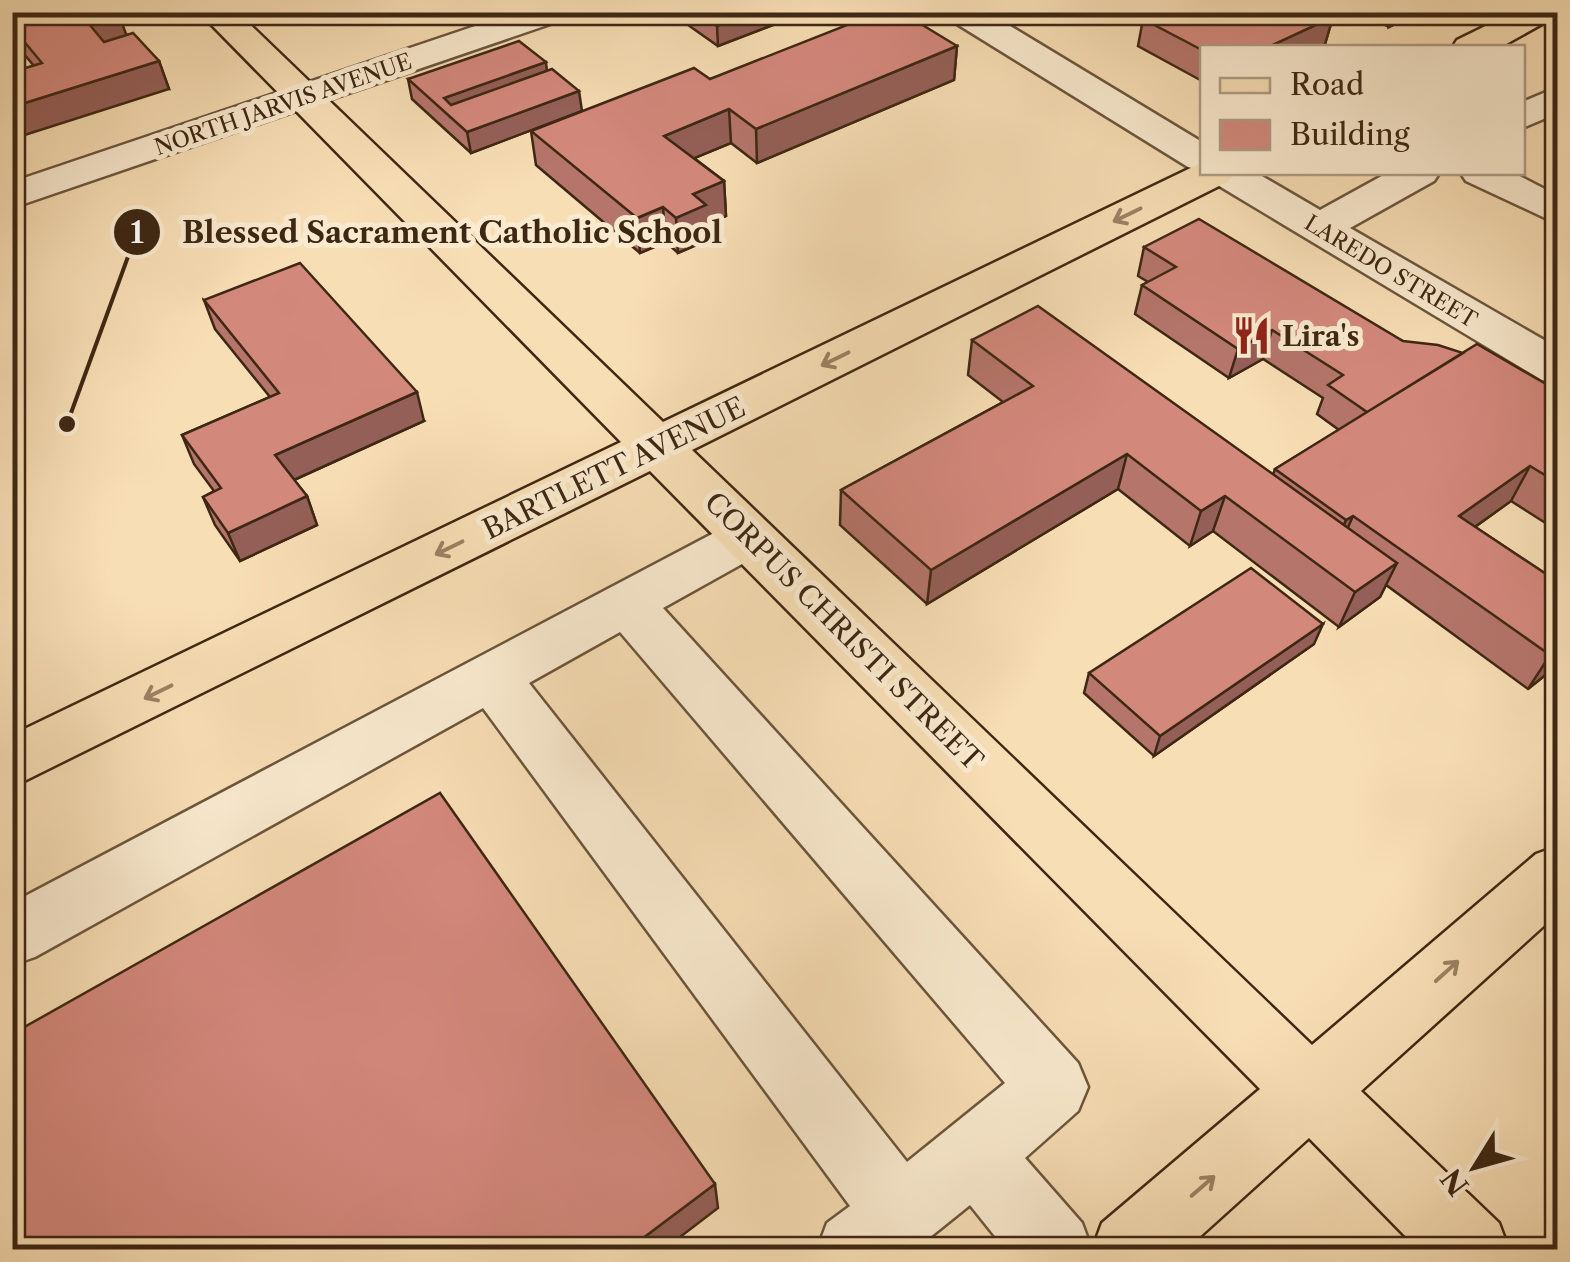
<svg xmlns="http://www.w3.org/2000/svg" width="1570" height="1262" font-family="'Libre Caslon Text',serif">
	<rect width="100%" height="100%" fill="#f8deb5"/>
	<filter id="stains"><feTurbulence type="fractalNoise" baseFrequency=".002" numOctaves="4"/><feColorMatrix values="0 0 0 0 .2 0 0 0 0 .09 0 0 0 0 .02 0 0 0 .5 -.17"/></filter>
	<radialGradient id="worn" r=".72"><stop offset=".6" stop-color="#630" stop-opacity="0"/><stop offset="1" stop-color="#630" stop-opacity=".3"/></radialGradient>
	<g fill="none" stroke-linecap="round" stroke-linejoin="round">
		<defs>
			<path id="minor" d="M517,12H570L565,19L12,208V182Z
				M944,12H987L1202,142V171L1188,167L949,19Z
				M1558,87V113L1522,128V102Z
				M1205,172H1255L1320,210L1389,172H1440L1434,181L1350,228L1558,348V384L1542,380L1211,181Z
				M1460,172H1512L1558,196V224L1466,181Z
				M749,518L767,524L775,537L767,550L663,608L1078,1063L1088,1087L1078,1111L1025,1158L1082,1223L1092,1250H1006L970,1205L914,1250H817L827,1223L850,1206L483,708L35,957L12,965V903L731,524ZM620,632L1005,1083L907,1162L529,683Z"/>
			<path id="major" d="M199,12H237L663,422L1201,163L1202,172H1235L1229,181L692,450L1312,1045L1536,854L1558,846V913L1361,1091L1499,1223L1509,1250H1419L1309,1138L1185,1250H1092L1102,1223L1260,1089L650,471L12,787V735L621,442Z
				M1514,12L1558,15L1499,48H1452L1457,40Z"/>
		</defs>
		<use href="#minor" stroke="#6c553c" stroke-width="5"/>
		<use href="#major" stroke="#3e2713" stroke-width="5"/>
		<use href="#minor" fill="#faeacf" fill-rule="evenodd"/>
		<use href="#major" fill="#f8deb5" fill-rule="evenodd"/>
	</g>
	<path fill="#b5756b" stroke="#3e2713" stroke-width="2.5" d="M680,12H807L718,46L681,20Z
		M1360,12H1419L1389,27Z
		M1333,17L1325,44L1317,48H1202V81L1138,46L1143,19Z
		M12,20L127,35L159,61L169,89L34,66L20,49L12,31Z
		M957,46L954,80L757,163L731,143L694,158L724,181L726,216L707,224L708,240L678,253L666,242L640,253L536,165L531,131L710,79Z
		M547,71L582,111L471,153L412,99L408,79Z
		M1144,247L1403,341L1558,391V531L1511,501L1475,527L1558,582V665L1528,689L1386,585L1380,597L1339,627L1213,531L1190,546L1118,489L927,604L840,525L841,490L1003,402L968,375L972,340L1273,475L1275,469L1339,430L1317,414L1323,398L1263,359L1229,378L1135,314L1142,285L1148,282L1138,276Z
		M204,300L424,421L294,480L307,496L317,525L240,561L215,525L203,497L214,491L194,464L182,435L270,397L215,329Z
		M1314,644L1154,756L1084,693L1089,673Z"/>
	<path fill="#945f57" stroke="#3e2713" stroke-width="2.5" d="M754,12H807L718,46L717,26Z
		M1394,12H1419L1389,27Z
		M119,15L129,42L99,52L89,24Z
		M1333,17L1325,44L1317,48H1266Z
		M957,46L954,80L757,163L756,129Z
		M159,61L169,89L12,139V107Z
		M546,62L548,82L450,117L444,98Z
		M579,91L582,111L471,153L467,132Z
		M729,109L731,143L666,170L664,136Z
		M724,181L726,216L707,224L708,240L678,253L676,218L693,194Z
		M663,207L666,242L640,253L637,218Z
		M1272,330L1263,359L1229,378L1238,349Z
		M417,392L424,421L285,484L275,455Z
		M1127,454L1118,489L927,604L931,570Z
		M1530,466L1511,501L1441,551L1459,516Z
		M307,496L317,525L240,561L228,533Z
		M1225,496L1213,531L1190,546L1201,511Z
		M1353,516L1338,550L1331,555L1346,520Z
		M1397,563L1380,597L1339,627L1355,592Z
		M1323,624L1314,644L1154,756L1160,736Z
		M1558,649V665L1528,689L1550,655Z
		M715,1184L718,1208L663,1250H627Z"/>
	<path fill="#d3887c" stroke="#3e2713" stroke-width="2.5" d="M40,12H117L119,15L89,24L104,42L133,33L159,61L12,107V72L42,63L12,27V20Z
		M697,12H754L717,26Z
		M880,12H901L957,46L756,129L729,109L664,136L724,181L693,194L706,205L676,218L663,207L637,218L531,131L694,68L710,79Z
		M1158,12H1324L1333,17L1266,48H1202V50L1143,19Z
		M519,41L546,62L444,98L451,105L552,69L579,91L467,132L408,79Z
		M1199,219L1403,341L1438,345L1463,353L1367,412L1328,385L1343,375L1272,330L1238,349L1142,285L1176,267L1144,247Z
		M300,263L417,392L275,455L307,496L228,533L203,497L221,488L182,435L279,393L204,300Z
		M1038,306L1397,563L1355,592L1225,496L1201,511L1127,454L931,570L841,490L1033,386L972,340Z
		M1477,344L1558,391V483L1530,466L1459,516L1558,582V649L1550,655L1353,516L1346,520L1275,469Z
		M1251,568L1323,624L1160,736L1089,673Z
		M440,793L715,1184L627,1250H12V1034Z"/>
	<defs><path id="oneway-shaft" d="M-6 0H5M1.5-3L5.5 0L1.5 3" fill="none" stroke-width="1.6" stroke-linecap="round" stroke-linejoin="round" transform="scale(2.5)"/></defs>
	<g stroke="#9b8264">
		<use href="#oneway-shaft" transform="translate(1127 215) rotate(154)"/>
		<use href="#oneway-shaft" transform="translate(835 359) rotate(154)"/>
		<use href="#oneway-shaft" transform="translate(449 548) rotate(154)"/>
		<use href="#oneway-shaft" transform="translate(158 692) rotate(154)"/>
		<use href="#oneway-shaft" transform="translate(1447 971) rotate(-42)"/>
		<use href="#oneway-shaft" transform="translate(1203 1186) rotate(-41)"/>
	</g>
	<defs>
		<symbol id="restaurant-bare" viewBox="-9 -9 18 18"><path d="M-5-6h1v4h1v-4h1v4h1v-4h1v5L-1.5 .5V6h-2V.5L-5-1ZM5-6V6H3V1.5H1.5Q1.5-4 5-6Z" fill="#8f2418" stroke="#faeacf" stroke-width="2.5" paint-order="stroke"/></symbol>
	</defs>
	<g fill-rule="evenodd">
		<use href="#restaurant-bare" x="1224" y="308" width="55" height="55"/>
	</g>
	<g text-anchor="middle" stroke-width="10" stroke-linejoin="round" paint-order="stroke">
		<g font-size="22" fill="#3e2713" stroke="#faeacf">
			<text transform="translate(283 104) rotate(-19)" y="8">NORTH JARVIS AVENUE</text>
			<text transform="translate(1391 271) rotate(31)" y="8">LAREDO STREET</text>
		</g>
		<g font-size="28" font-weight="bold" fill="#3e2713" stroke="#faeacf" text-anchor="start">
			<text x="1282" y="346">Lira's</text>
		</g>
		<g font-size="28" fill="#3e2713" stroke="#faeacf">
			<text transform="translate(614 468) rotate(-26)" y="10">BARTLETT AVENUE</text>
			<text transform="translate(844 631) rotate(45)" y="10">CORPUS CHRISTI STREET</text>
		</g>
	</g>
	<path fill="none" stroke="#3e2713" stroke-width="4" d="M67 424L137 232"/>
	<g fill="#3e2713" stroke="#faeacf" stroke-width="4">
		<circle cx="67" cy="424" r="10"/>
		<circle cx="137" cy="232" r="25"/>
	</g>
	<g font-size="30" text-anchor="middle" font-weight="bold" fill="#fff">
		<text x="137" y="243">1</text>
	</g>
	<g font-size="30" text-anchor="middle" font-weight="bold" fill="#3e2713" stroke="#faeacf" stroke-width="10" stroke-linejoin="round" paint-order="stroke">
		<text x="452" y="243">Blessed Sacrament Catholic School</text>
	</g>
	<rect width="1570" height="1262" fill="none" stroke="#f8deb5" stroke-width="50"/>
	<rect x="15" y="15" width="1540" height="1232" fill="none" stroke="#3e2713" stroke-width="5"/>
	<rect x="25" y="25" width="1520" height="1212" fill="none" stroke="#3e2713" stroke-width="2.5"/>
	<rect x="1200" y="45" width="325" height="130" fill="#faeacf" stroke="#af9c84" stroke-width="2.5"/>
	<rect x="1220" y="78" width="50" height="15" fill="#f8deb5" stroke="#af9c84" stroke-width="2.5"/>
	<text x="1290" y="95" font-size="30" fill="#3e2713">Road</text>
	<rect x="1220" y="120" width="50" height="30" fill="#d3887c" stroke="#af9c84" stroke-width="2.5"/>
	<text x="1290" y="145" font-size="30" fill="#3e2713">Building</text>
	<g transform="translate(1475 1167) rotate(233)" stroke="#faeacf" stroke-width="8" paint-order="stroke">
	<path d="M0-8L18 38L0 25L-18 38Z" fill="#3e2713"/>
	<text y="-15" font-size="28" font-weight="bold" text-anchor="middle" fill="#3e2713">N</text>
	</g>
	<rect width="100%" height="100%" filter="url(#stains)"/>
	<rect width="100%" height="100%" fill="url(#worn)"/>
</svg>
